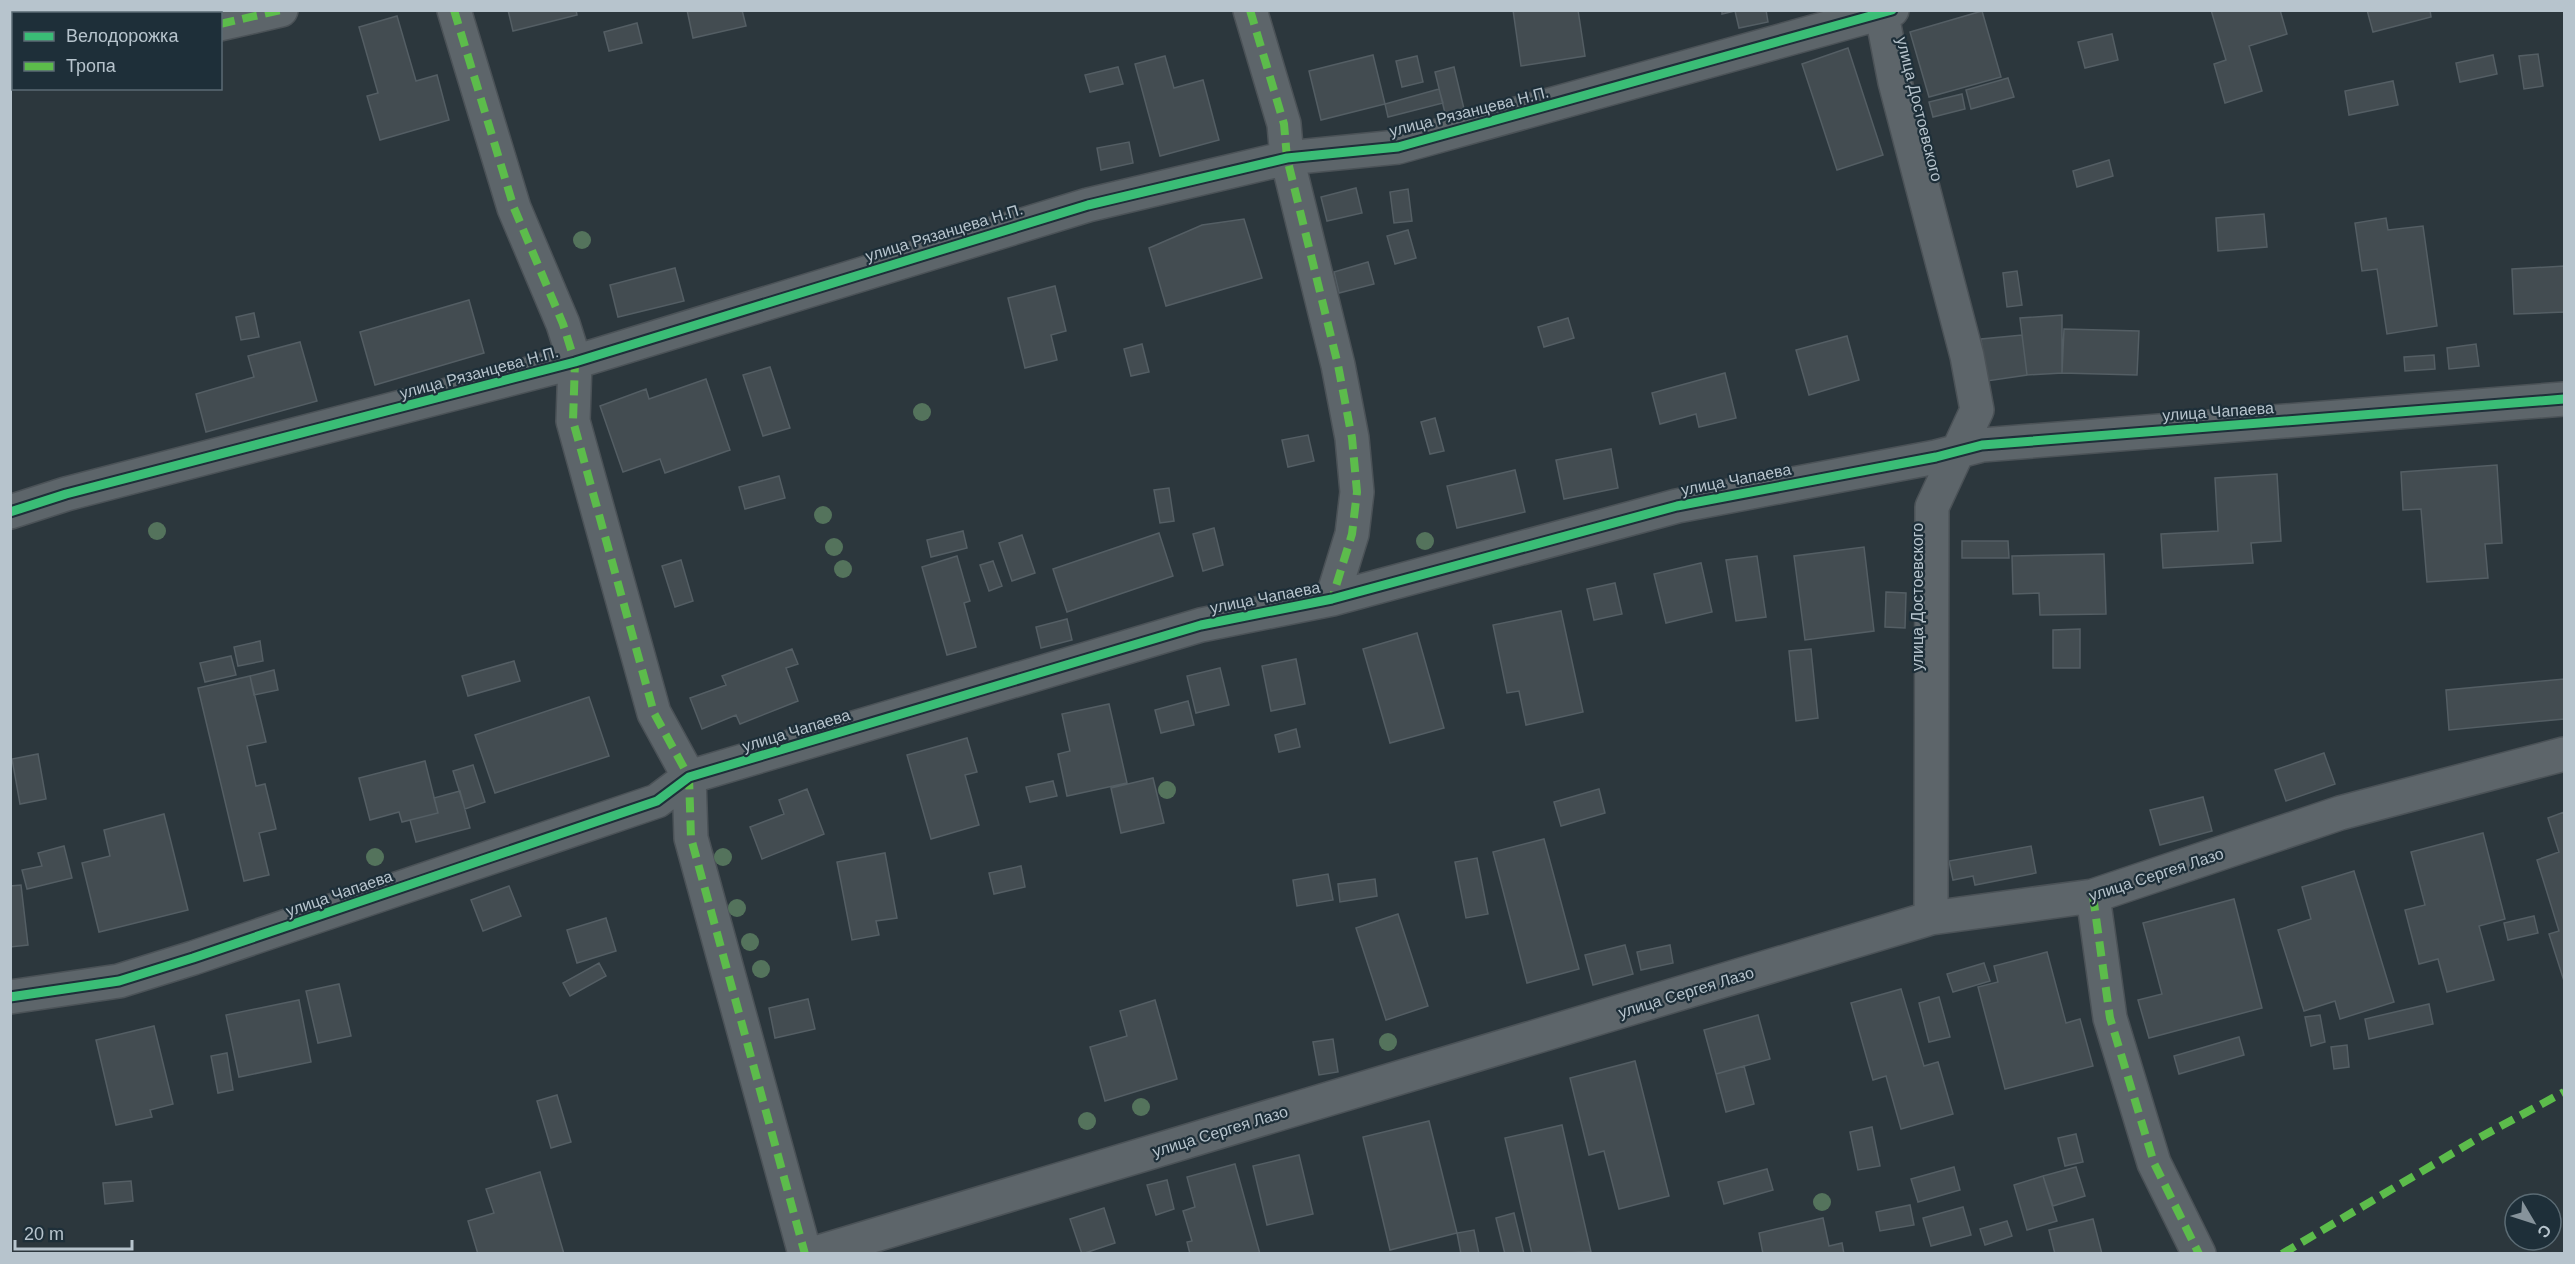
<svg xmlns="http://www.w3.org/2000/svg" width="2575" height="1264" font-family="Arial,sans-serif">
	<rect width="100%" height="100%" fill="#2c373d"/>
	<path fill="#434c51" stroke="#545e64" stroke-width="1.5" d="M508,10H576L577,15L513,31Z
		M687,10H742L746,26L693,38Z
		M1513,10H1578L1585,56L1521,66Z
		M1722,10H1766L1768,22L1739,28L1735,11L1722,14Z
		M2211,10H2280L2287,34L2249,46L2262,91L2225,103L2214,64L2226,60Z
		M2367,10H2430L2431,17L2373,32Z
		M1982,11L2001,77L1929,97L1910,32Z
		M397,16L416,81L437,75L449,120L380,140L367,96L378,93L359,27Z
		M637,23L642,43L609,51L604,32Z
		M2112,34L2118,60L2085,68L2078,42Z
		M1848,48L1883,155L1837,170L1802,64Z
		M2538,54L2543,86L2524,89L2519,56Z
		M1373,55L1385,104L1321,120L1309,71Z
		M2493,55L2497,74L2460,82L2456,63Z
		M1165,56L1174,88L1203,80L1219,140L1160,156L1135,64Z
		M1417,56L1423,82L1402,87L1396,61Z
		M1118,67L1123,84L1090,92L1085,75Z
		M1454,67L1464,109L1445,113L1435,72Z
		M2008,78L2014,97L1971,109L1966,90Z
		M2393,81L2398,105L2349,115L2345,91Z
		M1439,89L1443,103L1388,117L1385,104Z
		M1962,94L1965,109L1933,117L1929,102Z
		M1129,142L1133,163L1101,170L1097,148Z
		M2109,160L2113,176L2077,187L2073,171Z
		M1356,188L1362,213L1327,221L1321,197Z
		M1408,189L1412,221L1394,223L1390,192Z
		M2264,214L2267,247L2218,251L2216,218Z
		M2386,218L2388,230L2423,226L2437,326L2387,334L2377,269L2362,271L2355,223Z
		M1244,219L1262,278L1166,306L1149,248L1202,225Z
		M1408,230L1416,258L1395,264L1387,236Z
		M1368,262L1374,284L1339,293L1334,272Z
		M2564,266V312L2514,314L2512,269Z
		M675,268L684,301L618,317L610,285Z
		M2017,271L2022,305L2007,307L2003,273Z
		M1055,286L1066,331L1051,335L1057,360L1025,368L1008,298Z
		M469,300L484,353L375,385L360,332Z
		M254,313L259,337L241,340L236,317Z
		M2062,315V373L2027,375L2020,318Z
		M1568,318L1574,338L1544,347L1538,327Z
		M2064,329L2139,331L2137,375L2062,373Z
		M2022,335L2027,375L1987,381L1981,339Z
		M1847,336L1859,380L1809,395L1796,350Z
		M300,342L317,401L206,432L196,394L254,377L248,356Z
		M1142,344L1149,372L1131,376L1124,349Z
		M2476,344L2479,366L2449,369L2447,348Z
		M2434,355L2435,369L2405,371L2404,357Z
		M770,367L790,428L763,436L743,375Z
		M1725,373L1736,418L1699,427L1696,414L1660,424L1652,393Z
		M706,379L730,450L665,473L660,459L623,472L600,406L646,389L649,399Z
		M1435,418L1444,451L1430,454L1421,422Z
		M1308,435L1314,461L1288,467L1282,440Z
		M1611,449L1618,488L1564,499L1556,460Z
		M2497,465L2502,543L2485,544L2488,578L2427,582L2421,509L2403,510L2401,472Z
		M1515,470L1525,512L1457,528L1447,486Z
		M2277,474L2281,541L2251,543L2253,563L2163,568L2161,534L2218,531L2215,478Z
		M779,476L785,498L745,509L739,487Z
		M1169,488L1174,521L1160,523L1154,490Z
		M1214,528L1223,565L1203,571L1193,534Z
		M963,531L967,548L931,557L927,540Z
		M1159,533L1173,576L1067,612L1053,569Z
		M1022,535L1035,573L1012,581L999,543Z
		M1962,541H2008L2009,558H1962Z
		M1864,547L1874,631L1805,640L1794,556Z
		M2104,554L2106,614L2040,615L2039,593L2013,594L2012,556Z
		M957,556L970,601L964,603L976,647L947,655L922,567Z
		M1757,556L1766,617L1736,621L1726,560Z
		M681,560L693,601L675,607L662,566Z
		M993,561L1002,586L989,591L980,565Z
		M1701,563L1712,612L1666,623L1654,574Z
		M1615,583L1622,614L1594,620L1587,589Z
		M1886,592L1906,593L1905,628L1885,627Z
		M1561,611L1583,712L1526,725L1519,691L1507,693L1493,625Z
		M1067,619L1072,640L1041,648L1036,627Z
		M2080,629V668H2053V630Z
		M1417,633L1444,728L1390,743L1363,649Z
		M260,641L263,661L238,666L234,647Z
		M792,649L798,664L786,668L798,701L740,724L736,715L702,729L690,698L726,685L722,676Z
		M1811,649L1818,718L1796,721L1789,651Z
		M231,656L236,675L205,682L200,663Z
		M1296,659L1305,704L1271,711L1262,666Z
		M514,661L520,681L468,696L462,676Z
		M1220,668L1229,705L1196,713L1187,676Z
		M274,670L278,690L254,695L250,676Z
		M250,676L266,742L247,746L256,786L265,784L276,829L259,833L269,875L244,881L198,688Z
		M2564,679V719L2449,730L2446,690Z
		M589,697L609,756L495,793L475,735Z
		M1188,701L1194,725L1161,733L1155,710Z
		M1109,704L1127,783L1067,796L1058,754L1070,751L1062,714Z
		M1296,729L1300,747L1279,752L1275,735Z
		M967,738L977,772L965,775L979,825L931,839L907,755Z
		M2324,753L2335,784L2286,801L2275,770Z
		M38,754L46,799L20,804L12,759Z
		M425,761L438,813L402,822L399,812L370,820L359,778Z
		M473,765L485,802L465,809L453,771Z
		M1153,778L1164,823L1121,833L1111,788Z
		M1053,781L1057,796L1030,802L1026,787Z
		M807,789L824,834L762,859L750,827L784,814L779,800Z
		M1599,789L1605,813L1561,826L1554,802Z
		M460,791L470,828L416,842L410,820L438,813L434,798Z
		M2203,797L2212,831L2160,845L2150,810Z
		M2564,812V981L2549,934L2559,931L2537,860L2559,852L2548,818Z
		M164,814L188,910L99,932L82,863L110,856L104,830Z
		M2483,833L2505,919L2479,926L2494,980L2447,992L2438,959L2419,964L2405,910L2425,905L2411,852Z
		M1544,839L1579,969L1527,983L1493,852Z
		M64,846L72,878L27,889L22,870L42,866L38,853Z
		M2031,846L2036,873L1975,885L1973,876L1953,880L1949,861Z
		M885,853L897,918L876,921L879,935L852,940L837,862Z
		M1477,858L1488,914L1466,918L1455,862Z
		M1021,866L1025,887L994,894L989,873Z
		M2354,871L2394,1002L2340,1019L2335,1001L2304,1011L2278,930L2311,919L2302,887Z
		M1328,874L1333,900L1297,906L1293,880Z
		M1375,879L1377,896L1340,902L1338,884Z
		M21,885L28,945L10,947V886Z
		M509,886L521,916L483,931L471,900Z
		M2234,899L2262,1008L2149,1038L2138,1000L2162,994L2143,923Z
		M1398,914L1428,1006L1386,1020L1356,928Z
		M2534,916L2538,933L2508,940L2504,923Z
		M606,918L616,951L577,963L567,930Z
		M1625,945L1633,974L1593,985L1585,955Z
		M1670,945L1673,963L1641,970L1637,952Z
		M2047,952L2066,1023L2080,1019L2093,1066L2005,1089L1978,987L1998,982L1994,966Z
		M599,963L606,976L570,996L563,983Z
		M1984,963L1990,981L1953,992L1947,974Z
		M339,984L351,1036L318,1043L306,991Z
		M1901,989L1924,1066L1938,1062L1953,1114L1901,1129L1886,1076L1873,1080L1851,1003Z
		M1939,997L1950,1037L1929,1042L1919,1003Z
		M808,999L815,1029L775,1038L769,1008Z
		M299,1000L311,1062L239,1077L226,1015Z
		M1155,1000L1177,1079L1105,1101L1090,1047L1127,1036L1120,1011Z
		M2429,1004L2433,1024L2369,1039L2365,1019Z
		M1758,1015L1770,1059L1716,1074L1704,1030Z
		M2320,1015L2325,1042L2311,1046L2305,1017Z
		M154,1026L173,1104L150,1110L152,1117L116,1125L96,1040Z
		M2239,1037L2244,1055L2179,1074L2174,1056Z
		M1333,1039L1338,1072L1319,1075L1313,1042Z
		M2347,1045L2349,1067L2334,1069L2331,1047Z
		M227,1053L233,1090L218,1093L211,1056Z
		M1635,1061L1669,1196L1619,1209L1604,1151L1589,1155L1570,1078Z
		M1744,1066L1754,1104L1726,1112L1716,1074Z
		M557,1095L571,1142L551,1148L537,1101Z
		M1429,1121L1457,1233L1390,1250L1363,1137Z
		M1562,1125L1591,1252L1532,1254L1505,1138Z
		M1872,1127L1880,1166L1858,1170L1850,1132Z
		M2076,1134L2083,1162L2065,1166L2058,1138Z
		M1299,1155L1313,1214L1267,1225L1253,1166Z
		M1235,1164L1260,1254H1190L1187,1242L1192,1241L1183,1211L1195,1207L1187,1177Z
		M1954,1167L1960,1190L1918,1202L1911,1179Z
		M2076,1167L2085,1196L2053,1206L2043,1176Z
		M1767,1169L1773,1190L1724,1204L1718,1182Z
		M540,1172L564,1254H478L468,1221L494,1213L486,1189Z
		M2043,1176L2057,1221L2027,1230L2014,1185Z
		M1167,1180L1174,1209L1156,1215L1147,1185Z
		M131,1181L133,1201L105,1204L103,1183Z
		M1910,1205L1914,1225L1880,1231L1876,1212Z
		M1963,1207L1971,1235L1931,1246L1923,1218Z
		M1104,1208L1115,1243L1082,1254L1070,1219Z
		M1514,1213L1524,1254H1505L1496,1218Z
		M1823,1218L1829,1246L1842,1243L1844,1254H1763L1759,1233Z
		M2093,1219L2102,1254H2055L2049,1230Z
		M2007,1221L2012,1236L1985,1245L1980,1229Z
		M1474,1230L1479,1254H1461L1457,1233Z"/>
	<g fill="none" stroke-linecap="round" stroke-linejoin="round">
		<defs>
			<path id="minor" d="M454,10L514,208L563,324L575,362L573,421L654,713L689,777L691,838L805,1254
				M1250,10L1284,124L1287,158L1338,365L1352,438L1357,492L1352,534L1332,599
				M1881,10L1895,82L1967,356L1977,410L1932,507L1931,918
				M220,24L281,10
				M10,71H14
				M10,512L66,494L575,362L1088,205L1287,158L1398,147L1892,10
				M2093,896L2110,1018L2154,1163L2199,1254
				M10,997L119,981L193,958L657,801L689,777L1201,625L1332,599L1677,506L1936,457L1982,445L2564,399
				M812,1254L1931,918L2093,896L2340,813L2564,754"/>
		</defs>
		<use href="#minor" stroke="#4b5257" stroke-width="36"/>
		<use href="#minor" stroke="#5d656a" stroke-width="33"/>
		<path stroke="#5cbc4b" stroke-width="8" stroke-dasharray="15 8" stroke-linecap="butt" d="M454,10L514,208L563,324L575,362L573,421L654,713L689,777L691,838L805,1254
			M1250,10L1284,124L1287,158L1338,365L1352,438L1357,492L1352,534L1332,599
			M220,24L281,10
			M10,71H14
			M2093,896L2110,1018L2154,1163L2199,1254
			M2282,1254L2475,1140L2564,1092"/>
		<defs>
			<path id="cycleway" d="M10,512L66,494L575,362L1088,205L1287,158L1398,147L1892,10
				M10,997L119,981L193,958L657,801L689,777L1201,625L1332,599L1677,506L1936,457L1982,445L2564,399"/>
		</defs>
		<use href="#cycleway" stroke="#1e2f39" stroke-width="13"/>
		<use href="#cycleway" stroke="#3abd76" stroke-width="9"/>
	</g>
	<g fill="#54735c">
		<circle cx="582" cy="240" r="9"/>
		<circle cx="922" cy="412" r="9"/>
		<circle cx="823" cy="515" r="9"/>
		<circle cx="157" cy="531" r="9"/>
		<circle cx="1425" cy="541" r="9"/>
		<circle cx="834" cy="547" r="9"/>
		<circle cx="843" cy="569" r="9"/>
		<circle cx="1167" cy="790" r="9"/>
		<circle cx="375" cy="857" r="9"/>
		<circle cx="723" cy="857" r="9"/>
		<circle cx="737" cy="908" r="9"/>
		<circle cx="750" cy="942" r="9"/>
		<circle cx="761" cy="969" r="9"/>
		<circle cx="1388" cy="1042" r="9"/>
		<circle cx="1141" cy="1107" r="9"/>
		<circle cx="1087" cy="1121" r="9"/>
		<circle cx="1822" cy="1202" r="9"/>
	</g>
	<g text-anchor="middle" stroke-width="4.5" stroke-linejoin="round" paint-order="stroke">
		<g font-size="16" fill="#b7c4cd" stroke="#1e2f39">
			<text transform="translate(1920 109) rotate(76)" y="6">улица Достоевского</text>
			<text transform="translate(1469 111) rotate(-14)" y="6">улица Рязанцева Н.П.</text>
			<text transform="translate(944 232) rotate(-17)" y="6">улица Рязанцева Н.П.</text>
			<text transform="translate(479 372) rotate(-15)" y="6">улица Рязанцева Н.П.</text>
			<text transform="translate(2218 411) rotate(-4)" y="6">улица Чапаева</text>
			<text transform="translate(1736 479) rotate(-11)" y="6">улица Чапаева</text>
			<text transform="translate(1265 597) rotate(-11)" y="6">улица Чапаева</text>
			<text transform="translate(1917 597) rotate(-90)" y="6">улица Достоевского</text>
			<text transform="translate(796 730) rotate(-17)" y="6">улица Чапаева</text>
			<text transform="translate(2156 874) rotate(-18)" y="6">улица Сергея Лазо</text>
			<text transform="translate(339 893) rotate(-19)" y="6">улица Чапаева</text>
			<text transform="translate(1686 992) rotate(-17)" y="6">улица Сергея Лазо</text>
			<text transform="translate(1220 1131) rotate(-17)" y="6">улица Сергея Лазо</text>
		</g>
	</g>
	<rect width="2575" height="1264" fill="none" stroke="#b7c4cd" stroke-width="24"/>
	<rect x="12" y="12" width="210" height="78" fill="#1e2f39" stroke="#5b6b74" stroke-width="1.5"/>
	<rect x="24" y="32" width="30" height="9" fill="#3abd76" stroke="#5b6b74" stroke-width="1.5"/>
	<text x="66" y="42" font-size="18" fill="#b7c4cd">Велодорожка</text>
	<rect x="24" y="62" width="30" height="9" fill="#5cbc4b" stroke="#5b6b74" stroke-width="1.5"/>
	<text x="66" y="72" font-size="18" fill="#b7c4cd">Тропа</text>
	<g transform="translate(2533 1222) rotate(129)"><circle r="28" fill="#1e2f39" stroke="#5b6b74" stroke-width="1.5"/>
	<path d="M0-4.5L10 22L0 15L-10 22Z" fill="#86939b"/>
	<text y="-9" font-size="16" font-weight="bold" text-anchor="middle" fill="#b7c4cd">С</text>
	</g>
	<path d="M15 1240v9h117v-9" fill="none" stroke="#b7c4cd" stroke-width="3"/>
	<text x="24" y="1240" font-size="18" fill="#b7c4cd" stroke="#1e2f39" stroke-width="4.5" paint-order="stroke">20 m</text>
</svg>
